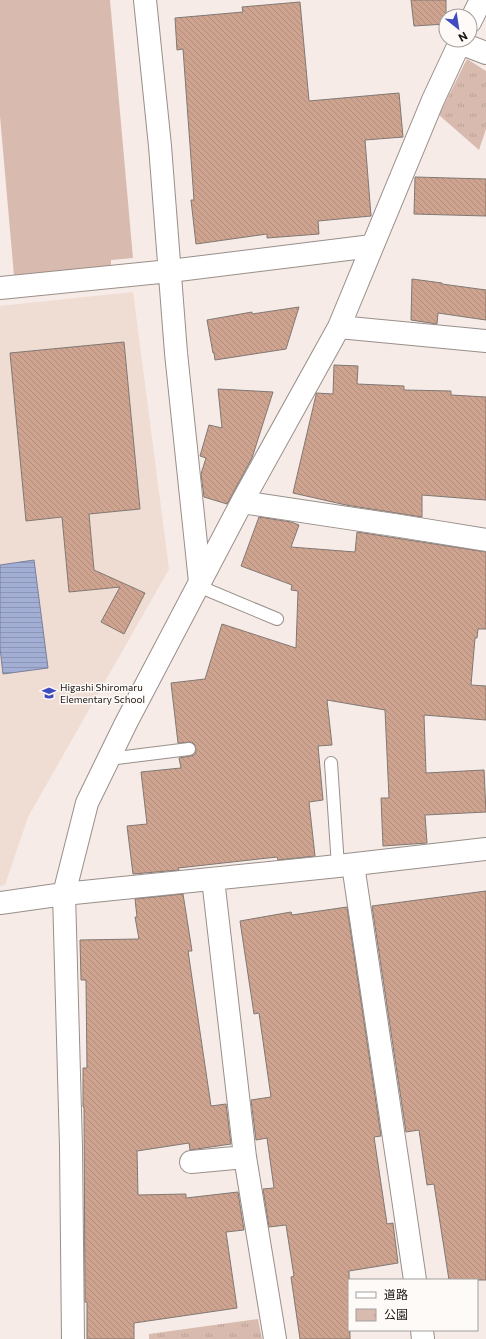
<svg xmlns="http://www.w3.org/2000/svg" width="486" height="1339" font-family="Commissioner,'Noto Sans JP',sans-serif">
	<defs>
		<pattern id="park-tufts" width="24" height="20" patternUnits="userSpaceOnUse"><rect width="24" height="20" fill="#d8bbae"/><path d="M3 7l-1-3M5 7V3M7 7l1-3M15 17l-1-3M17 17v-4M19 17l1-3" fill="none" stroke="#b9a095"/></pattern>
		<pattern id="water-rules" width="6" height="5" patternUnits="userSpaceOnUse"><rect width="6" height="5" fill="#a3aed5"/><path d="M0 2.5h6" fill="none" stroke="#8c95b6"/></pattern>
		<pattern id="building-back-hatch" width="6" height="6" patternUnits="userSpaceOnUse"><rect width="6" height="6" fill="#cea490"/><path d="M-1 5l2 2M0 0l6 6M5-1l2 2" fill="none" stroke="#b08c7b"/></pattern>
	</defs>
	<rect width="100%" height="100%" fill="#f6ebe6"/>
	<path fill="#efdcd3" d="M133,292L169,569L28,817L5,885L0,886V306Z"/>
	<path fill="#d8bbae" d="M0,0H110L133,258L111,260V266L14,276L0,116Z"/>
	<path fill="url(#park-tufts)" d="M467,59L486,71V129L479,150L439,115Z
		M258,1319L262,1339H149V1334Z"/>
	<path fill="url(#water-rules)" stroke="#7a809b" d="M34,560L48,668L3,674L0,648V565Z"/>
	<path fill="url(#building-back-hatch)" stroke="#817873" d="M411,0H446V24L414,26Z
		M300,2L309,101L399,93L403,137L365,140L371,216L318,221L319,234L267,238V234L196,244L191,200H194L183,49L177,50L175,18L243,12L242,7Z
		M415,177L486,179V216L414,214Z
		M412,279L442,283V284L486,290V320L438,313L437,324L411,320Z
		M299,307L286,349L215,360L214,353H213L207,320L252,312V314Z
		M124,342L140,509L89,514L94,570L145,593L124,634L101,622L120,587L69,592L62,517L26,521L10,353Z
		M334,365L358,366L357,384L404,386V390L451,391V395L486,397V500L422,495V517L346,505L293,493L316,395V393L333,394Z
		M218,389L273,392L252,458L227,504L204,497L201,474L206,458L200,456L209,425L222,428Z
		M259,517L291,522L299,525L291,547L355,552L357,532L486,552V629H478L477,638H475L471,685L486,686V720L424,715L426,773L484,770L486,812L425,815L427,843L383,846L381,798H389L385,710L327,700L332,745L318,746L323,800L309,802L315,856L278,860L277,857L178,868L179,870L133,874L127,826L147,824L141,772L181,768L179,758L190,756L194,755L196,752L195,745L192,742L178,743L171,683L205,679L222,624L296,648L298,591L291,590L292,585L241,566Z
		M486,891V1280H449L434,1184L427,1185L419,1130L406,1132L372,906Z
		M183,894L192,951H188L211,1106L226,1104L231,1144L190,1150L189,1143L137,1151L138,1195L186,1194V1198L238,1192L244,1230L226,1232L237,1308L134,1323V1339H87V1302H85L84,1107H83V1068H87L86,980H81L80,940L139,939L135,917H137L135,899Z
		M347,907L381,1136L374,1137L387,1224L393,1223L398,1263L349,1271L350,1339H300L291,1277L294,1276L286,1225L269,1227L263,1189L274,1188L267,1138L256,1140L251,1100L271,1097L259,1013L254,1014L240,921L291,912L292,915Z"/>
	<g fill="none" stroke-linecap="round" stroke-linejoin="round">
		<defs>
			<path id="lane" d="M198,586L277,619
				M109,759L189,749
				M331,763L338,866"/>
			<path id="street" d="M145,0L160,146L176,353L200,582
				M470,22L481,0
				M460,43L486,53
				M0,288L170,271L372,246
				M339,327L486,341
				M242,502L394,525L486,540
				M353,865L400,1178L415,1280
				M213,879L245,1157L275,1339
				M0,903L64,894L338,866L486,849
				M191,1162L245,1157
				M422,1330L423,1339
				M73,1339L71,1147L64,894L87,803L126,723L242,502L339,327L433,100L461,40"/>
		</defs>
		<use href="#lane" stroke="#998f8a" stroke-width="14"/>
		<use href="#street" stroke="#998f8a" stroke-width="24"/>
		<use href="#lane" stroke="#fff" stroke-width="12"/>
		<use href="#street" stroke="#fff" stroke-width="22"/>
	</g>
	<defs>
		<symbol id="school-bare" viewBox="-9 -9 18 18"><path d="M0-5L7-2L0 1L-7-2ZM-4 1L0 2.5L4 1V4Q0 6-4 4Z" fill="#3f4cc0" stroke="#fefaf8" stroke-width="2.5" paint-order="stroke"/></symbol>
	</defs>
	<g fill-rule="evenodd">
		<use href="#school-bare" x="39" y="683" width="20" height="20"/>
	</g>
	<g text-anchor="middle" stroke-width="3" stroke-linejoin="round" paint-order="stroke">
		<g font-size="10" fill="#1a1614" stroke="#fefaf8" text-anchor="start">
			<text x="60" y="691">Higashi Shiromaru<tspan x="60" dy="12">Elementary School</tspan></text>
		</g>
	</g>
	<rect x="348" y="1279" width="130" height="52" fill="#fefaf8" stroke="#a39f9d"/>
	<rect x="356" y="1292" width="20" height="6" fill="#ffffff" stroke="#a39f9d"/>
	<text x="384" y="1299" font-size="12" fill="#1a1614">道路</text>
	<rect x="356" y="1309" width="20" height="12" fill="url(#park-tufts)" stroke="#a39f9d"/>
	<text x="384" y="1319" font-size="12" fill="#1a1614">公園</text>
	<g transform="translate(458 28) rotate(150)"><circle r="19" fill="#fefaf8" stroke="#a39f9d"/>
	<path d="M0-3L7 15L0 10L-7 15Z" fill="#3f4cc0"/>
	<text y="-6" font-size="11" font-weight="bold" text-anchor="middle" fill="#1a1614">N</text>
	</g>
</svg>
